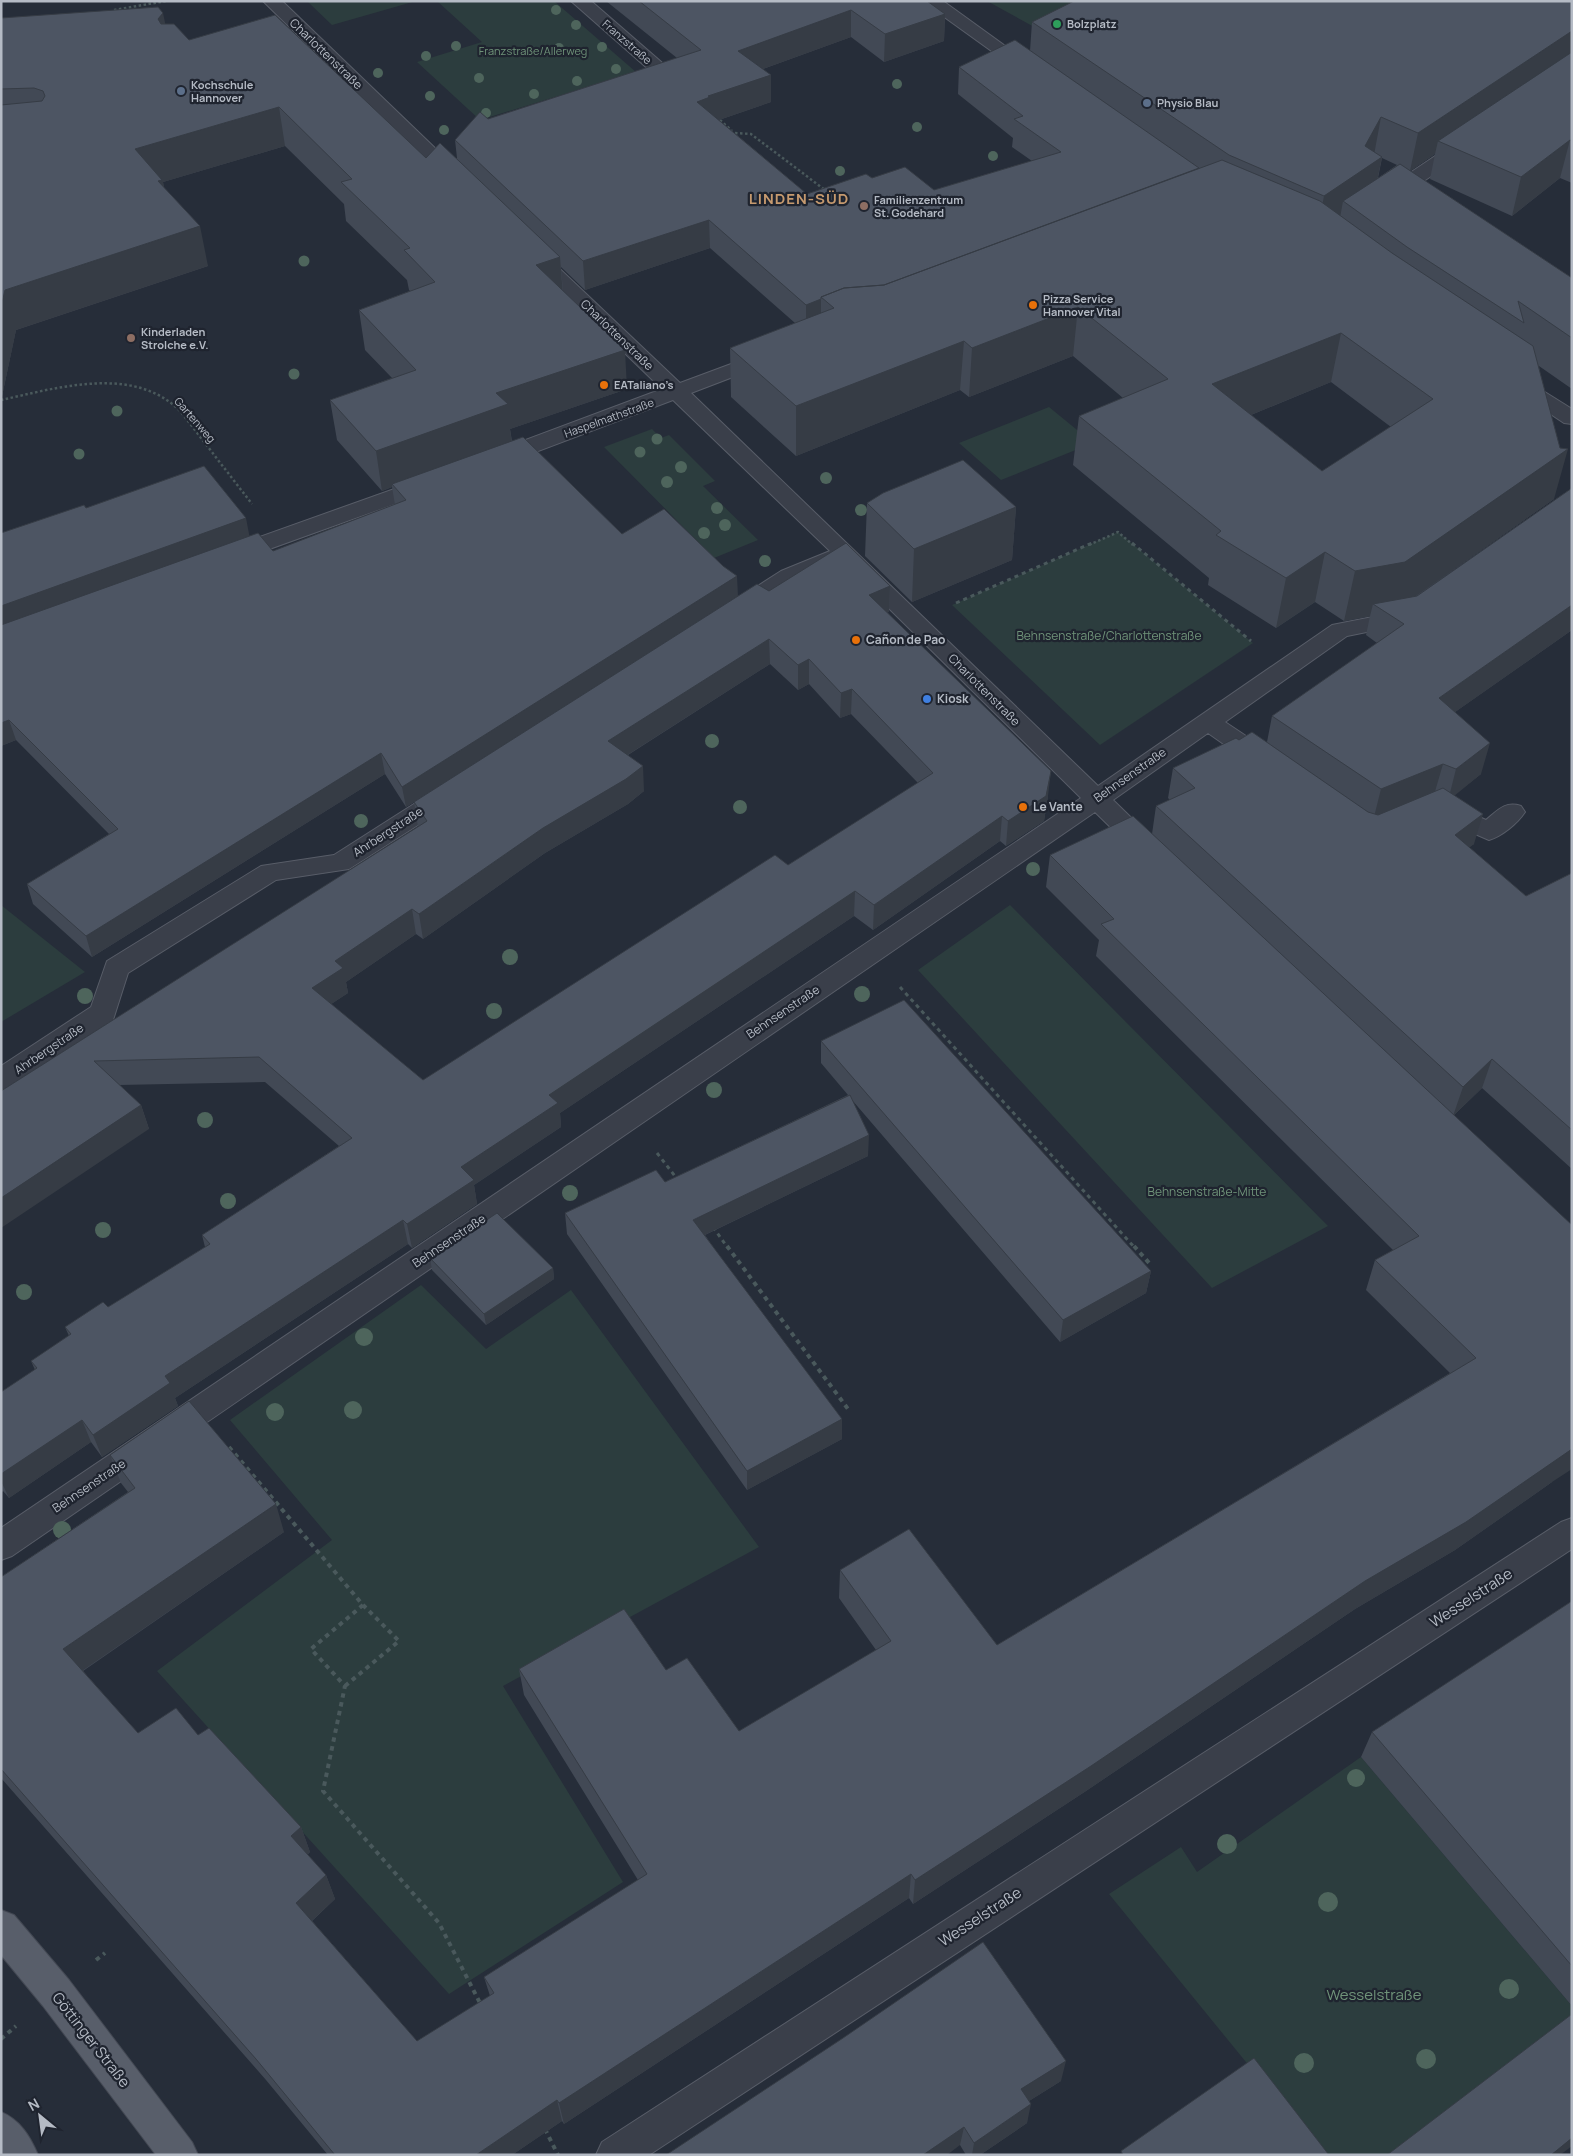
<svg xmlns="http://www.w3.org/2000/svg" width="1573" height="2156" font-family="Manrope,sans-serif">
	<rect width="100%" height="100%" fill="#262d39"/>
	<path fill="#2c3d3e" d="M307,1H416L332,25Z
		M437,1H554L636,72L480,120L417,62L482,42Z
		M987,1H1134L1056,39Z
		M1049,407L1093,443L1001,480L959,443Z
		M652,429L661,438L669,435L715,481L703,486L758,540L714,558L604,447Z
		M1118,532L1253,643L1100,745L952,605Z
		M1,905L85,972L1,1022Z
		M1010,905L1328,1226L1212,1288L918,970Z
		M421,1285L486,1349L571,1290L759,1547L503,1686L623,1882L449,1994L157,1671L332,1540L230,1420Z
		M1361,1757L1572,2006V2025L1401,2155H1314L1250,2067L1109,1894L1181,1847L1197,1872Z"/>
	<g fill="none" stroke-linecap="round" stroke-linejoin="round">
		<defs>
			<path id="minor" d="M263,1H282L463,175L466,179L463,183H449Z
				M571,1H591L667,67L670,71L667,75H655Z
				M922,1H943L1037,69L1034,73H1022Z
				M1463,140L1470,142L1472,146L1470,150L1394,201H1380L1377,197L1380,193L1456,142Z
				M535,250L542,252L680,383L758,354L765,352L772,354L775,358L772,362L691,393L1098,786L1332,625L1403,611L1411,613L1415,618L1411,623L1347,636L1225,722L1273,754L1276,760L1273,766L1264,768L1255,766L1208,733L1113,800L1155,841L1159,847L1155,853L1146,856L1137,853L1095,812L12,1556L1,1560V1528L1081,798L842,562L797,581L743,616L735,618L727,616L723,611L727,606L781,571L830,551L673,400L504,464L496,466L488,464L485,459L488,454L662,389L528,260L525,256L528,252Z
				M1517,377L1524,379L1572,409V424L1564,423L1510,387L1507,383L1510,379Z
				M428,477L436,479L439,484L436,489L239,560L231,562L223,560L220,555L223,550Z
				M448,785L457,788L460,794L457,800L349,869L276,880L128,973L113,1020L11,1087L1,1090V1066L91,1007L107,961L261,866L334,855L439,788Z
				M1445,802L1486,820C1498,810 1505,801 1521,806L1525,812C1517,824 1502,836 1489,840L1436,817L1433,811L1436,805Z
				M1572,1518V1549L649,2155H596L602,2142L1561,1522Z"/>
			<path id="major" d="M1,1910L14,1915L69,1980L192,2142L198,2155H156L43,2006L1,1955Z
				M1,2112C20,2120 30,2136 38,2155H1Z"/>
		</defs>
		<use href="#minor" stroke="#585d68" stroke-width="2"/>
		<use href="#major" stroke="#434853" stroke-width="2"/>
		<path stroke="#4a595c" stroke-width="2.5" stroke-dasharray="2.5 2.5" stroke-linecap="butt" d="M114,10L166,1
			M720,120L732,131
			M735,133L751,134L825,190
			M1,400C57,388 135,364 181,412L252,504
			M1089,545L1118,532L1133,545"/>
		<path stroke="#4a595c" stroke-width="3" stroke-dasharray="4 4" stroke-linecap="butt" d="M1132,543L1251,641
			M956,603L1092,543
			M900,987L1135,1248
			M657,1153L678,1180
			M713,1227L728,1248"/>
		<path stroke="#4a595c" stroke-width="4" stroke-dasharray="4.5 4.5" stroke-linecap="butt" d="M727,1246L848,1409
			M1134,1246L1150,1264
			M229,1447L363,1605L311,1649L345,1686L323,1791L439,1923L481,2005
			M345,1686L399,1641L363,1605
			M96,1960L105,1953
			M1,2039L16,2026
			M545,2129L558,2155"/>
		<use href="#minor" fill="#3a3f4a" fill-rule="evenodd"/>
		<use href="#major" fill="#585e6a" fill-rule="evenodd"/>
	</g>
	<g fill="#4e655c">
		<circle cx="556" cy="10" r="5"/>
		<circle cx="576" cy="25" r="5"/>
		<circle cx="456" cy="46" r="5"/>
		<circle cx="602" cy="47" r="5"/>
		<circle cx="559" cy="48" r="5"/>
		<circle cx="426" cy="56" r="5"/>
		<circle cx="616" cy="69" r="5"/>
		<circle cx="378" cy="73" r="5"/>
		<circle cx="479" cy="78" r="5"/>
		<circle cx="577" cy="81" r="5"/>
		<circle cx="897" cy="84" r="5"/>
		<circle cx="534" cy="94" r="5"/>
		<circle cx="430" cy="96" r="5"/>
		<circle cx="486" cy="113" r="5"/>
		<circle cx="917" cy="127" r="5"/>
		<circle cx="444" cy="130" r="5"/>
		<circle cx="993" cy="156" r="5"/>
		<circle cx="840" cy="171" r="5"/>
		<circle cx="304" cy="261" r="5.5"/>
		<circle cx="294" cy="374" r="5.5"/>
		<circle cx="117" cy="411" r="5.5"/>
		<circle cx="657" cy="439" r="5.5"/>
		<circle cx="640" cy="452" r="5.5"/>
		<circle cx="79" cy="454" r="5.5"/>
		<circle cx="681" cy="467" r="6"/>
		<circle cx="826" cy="478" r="6"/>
		<circle cx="667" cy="482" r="6"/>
		<circle cx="717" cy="508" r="6"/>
		<circle cx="861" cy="510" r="6"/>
		<circle cx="725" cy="525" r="6"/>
		<circle cx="704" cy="533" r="6"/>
		<circle cx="765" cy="561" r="6"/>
		<circle cx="712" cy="741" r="7"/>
		<circle cx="740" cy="807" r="7"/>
		<circle cx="361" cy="821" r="7"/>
		<circle cx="1033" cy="869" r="7"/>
		<circle cx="510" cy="957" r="8"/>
		<circle cx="862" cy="994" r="8"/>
		<circle cx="85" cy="996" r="8"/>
		<circle cx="494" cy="1011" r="8"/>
		<circle cx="714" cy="1090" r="8"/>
		<circle cx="205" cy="1120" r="8"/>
		<circle cx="570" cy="1193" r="8"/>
		<circle cx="228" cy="1201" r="8"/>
		<circle cx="103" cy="1230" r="8"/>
		<circle cx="24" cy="1292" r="8"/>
		<circle cx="364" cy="1337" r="9"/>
		<circle cx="353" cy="1410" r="9"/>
		<circle cx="275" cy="1412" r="9"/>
		<circle cx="62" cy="1530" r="9"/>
		<circle cx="1356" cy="1778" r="9"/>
		<circle cx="1227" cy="1844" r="10"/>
		<circle cx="1328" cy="1902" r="10"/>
		<circle cx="1509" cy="1989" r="10"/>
		<circle cx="1426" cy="2059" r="10"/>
		<circle cx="1304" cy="2063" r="10"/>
	</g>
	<path fill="#424955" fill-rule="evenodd" d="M606,1H927L945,14L944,41L884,62L851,37L763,69L771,102L719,120L807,194L872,178L934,190L1032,161L1012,147L1013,138L958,94L959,67L1030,51L1032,22L1572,1V183L1560,178L1512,216L1430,179L1435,154L1410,171L1572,278V389L1539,366L1554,499L1416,596L1572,488V630L1455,712L1481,774L1454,795L1474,844L1469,847L1526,896L1572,873V1169L1482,1088L1454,1115L1552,1482L1455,1550L1355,1609L1086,1791L913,1904L909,1898L564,2124L562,2121L512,2155H328L266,2080L1,1778V1577L128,1492L121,1483L110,1455L284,1532L83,1671L138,1733L198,1735L301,1827L310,1852L307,1855L326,1875L335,1899L312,1921L417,2041L490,1996L484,1977L638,1880L524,1695L519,1669L666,1670L739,1731L876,1650L839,1598L840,1570L997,1645L1450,1373L1366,1290L1375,1260L1393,1250L1096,956L1099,940L1046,887L1050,855L1152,834L1156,806L1170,800L1168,798L1173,768L1239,740L1267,742L1272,716L1377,643L1366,635L1370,616L1344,621L1315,602L1276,628L1208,585L1209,578L1073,465L1079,416L1123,398L1073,356L969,397L960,390L796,456L731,397L730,348L795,323L710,248L585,290L561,267L563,291L627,389L510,429L512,441L622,534L738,596L769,591L890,586L889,612H887L1048,796L1044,821L1006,846L1000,841L873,930L854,916L560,1113L561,1127L474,1185L477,1204L412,1248L408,1244L175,1398L178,1406L102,1457L91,1442L9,1498L3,1491L1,1493V1392L35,1370L31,1361L69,1336L65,1327L108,1307L205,1247L202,1235L339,1146L265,1082L119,1085L141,1105L149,1129L1,1091L418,827L414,802L406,807L385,774L92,957L33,904L27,884L109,834L16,740L1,746V533L86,508L250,536L273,551L395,505L392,487L382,491L337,440L330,400L392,378L365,350L359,310L410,291L409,290L407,280L346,221L344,204L285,146L163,182L164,188L208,266L16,330L1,401V18L166,24L189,40L426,158H457L455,140L488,119L677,58ZM1382,158L1397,165L1378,178ZM1331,382L1391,427L1322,471L1251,415ZM770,664L798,690L809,684L840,718L851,714L918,783L788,865L423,1080L331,1004L348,993L346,982L416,934L423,939L545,853L628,804L644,791L628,755Z
		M867,503L1016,507L1012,560L912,602L865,556Z
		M821,1041L1151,1271L1146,1293L1060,1342L852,1100L868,1156L705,1235L842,1439L747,1490L567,1234L565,1213L665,1182L848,1095L821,1063Z
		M430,1258L553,1268L554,1279L486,1325L432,1270Z
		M1572,1601V2006L1361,1757L1372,1732Z
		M1061,2081L1029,2101L1027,2123L980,2155H966L960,2145L666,2155Z"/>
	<path fill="#363c45" d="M851,10V37L738,78V51Z
		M163,13L171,51L158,19Z
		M945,14L944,41L884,62L885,34Z
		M1572,31V65L1438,141L1435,154L1410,171L1418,133Z
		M771,75V102L710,123L697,102L708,96Z
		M279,107L285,146L163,182L170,219L135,149Z
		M1381,117L1374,155L1382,157L1374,195L1343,201L1340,218L1317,234L1324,196L1365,146Z
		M1570,140L1560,178L1512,216L1521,177Z
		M709,220L710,248L585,290L583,261Z
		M200,226L208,266L16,330L1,401V307L5,290Z
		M560,257L563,297L536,265Z
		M821,299V328L806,333V305Z
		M1078,307L1073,356L969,397L972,348Z
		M1341,333L1331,382L1204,434L1212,384Z
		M964,341L960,390L796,456V406Z
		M625,350L627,389L510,429L512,444L392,484V487L382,491L376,451L496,393Z
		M1568,449L1554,499L1393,612L1373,604L1370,616L1344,621L1355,571Z
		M1016,507L1012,560L912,602L914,549Z
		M246,518L250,539L1,629V606Z
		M1325,552L1315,602L1276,628L1286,578Z
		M737,576L738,596L406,807L402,787Z
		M890,586L889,612L868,620L869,595Z
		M1572,605V630L1431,729L1439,698Z
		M769,639L770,664L610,766L608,741Z
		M809,659V684L798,690V665Z
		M852,689L851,714L840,718L841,693Z
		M9,720L16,740L1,746V723Z
		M1490,743L1481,774L1448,801L1456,769Z
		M381,753L385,774L92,957L86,936Z
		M1443,764L1434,795L1373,821L1381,789Z
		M643,766L644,791L628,804L545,853L423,939L419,914L543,828Z
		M1051,771L1048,796L1044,821L1006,846L1008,821Z
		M1483,814L1474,844L1447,865L1455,835Z
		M1002,816L1000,841L873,930L874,905Z
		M855,891L854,916L560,1113L561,1127L474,1185L477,1204L412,1248L407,1224L461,1167L549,1095Z
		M412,909L416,934L346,982L348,993L318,1013L312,988L335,961Z
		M1492,1059L1482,1088L1453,1116L1463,1087Z
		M141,1105L149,1129L1,1228V1198Z
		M869,1135L868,1156L694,1240L693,1220Z
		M403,1220L408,1244L175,1398L178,1406L102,1457L93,1435L165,1376Z
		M553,1268L554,1279L486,1325L484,1314Z
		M1151,1271L1146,1293L1060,1342L1063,1320Z
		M842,1419V1439L747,1490V1471Z
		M82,1420L91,1442L9,1498L1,1481V1474Z
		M1572,1449V1469L1552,1482L1455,1550L1355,1609L1086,1791L913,1904L915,1880L1365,1581Z
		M276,1504L284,1532L76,1675L63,1649Z
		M301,1827L310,1852L300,1861L291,1836Z
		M911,1874L909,1898L564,2124L559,2103Z
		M326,1875L335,1899L305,1927L296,1903Z
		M1066,2061L1061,2081L1016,2109L1021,2089Z
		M557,2100L562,2121L512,2155H476Z
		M1031,2104L1027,2123L980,2155H972L974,2143Z
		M964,2127L960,2145L947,2155H923Z
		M1572,2138V2146L1560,2155H1551Z"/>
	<path fill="#4d5563" stroke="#363c45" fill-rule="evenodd" d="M639,1H927L945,14L885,34L851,10L738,51L771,75L708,96L710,97L697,102L807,194L866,174L872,178L905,167L934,190L1061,152L1014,119L1023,116L959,67L1015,40L1199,168L884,285L844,288L821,297V299L806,305L709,220L583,261L455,140L480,112L488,119L701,50Z
		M1074,1H1572V31L1418,133L1381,117L1365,146L1382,157L1324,196L1229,155L1032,22Z
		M158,7L163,13L158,19L161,24H174L189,40L275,15L426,158L440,143L560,257L536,265L625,350L496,393L508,404L376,451L330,400L416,370L359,310L435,282L404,250L410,248L341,182L352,179L279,107L135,149L162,180L158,181L200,226L5,290L1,307V105L42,101L45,96L43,91L34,88L1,89V18Z
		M1572,52V141L1570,140L1521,177L1438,141Z
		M1222,160L1320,201L1392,253L1533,346L1560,448L1568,449L1405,562L1355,571L1325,552L1286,578L1216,535L1221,531L1079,416L1168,379L1078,307L972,348L964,341L796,406L730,348L834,308L821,297L844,288L884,285ZM1341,333L1433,399L1322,471L1212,384Z
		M1400,164L1572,278V338L1518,301L1524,323L1407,247L1343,201Z
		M523,437L622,534L664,509L723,566L737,576L402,787L381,753L86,936L27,884L118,829L9,720L1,723V625L258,533L273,551L406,500L392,484Z
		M963,460L1016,507L914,549L867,503L883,493Z
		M204,466L246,518L1,606V533L84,505L86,508Z
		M1572,488V605L1439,698L1490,743L1456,769L1443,764L1381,789L1272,716L1404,624L1373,604L1417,596Z
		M846,543L890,586L869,595L1051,771L1046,796L1008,821L1002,816L874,905L855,891L549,1095L558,1103L461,1167L474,1180L407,1224L403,1220L165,1376L170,1383L93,1435L82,1420L1,1474V1392L37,1368L31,1361L71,1334L65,1327L103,1302L108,1307L210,1244L202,1235L352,1138L259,1057L94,1061L141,1105L1,1198V1091L427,821L414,802L757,584L769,591ZM769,639L798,665L809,659L841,693L852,689L933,773L788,865L775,855L423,1080L312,988L343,968L335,961L412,909L419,914L543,828L626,779L643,766L608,741Z
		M1252,732L1368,812L1378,815L1443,788L1483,814L1455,835L1526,896L1572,873V1130L1492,1059L1463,1087L1156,806L1195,788L1173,768L1236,738L1239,740Z
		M1133,816L1572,1225V1449L1466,1522L1365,1581L1091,1766L915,1880L911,1874L559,2103L557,2100L476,2155H335L256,2059L1,1769V1577L135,1488L110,1455L189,1401L276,1504L63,1649L138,1733L176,1708L198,1735L209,1728L301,1827L291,1836L326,1875L296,1903L417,2041L494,1993L484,1977L647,1874L519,1669L624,1609L666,1670L687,1658L739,1731L891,1641L840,1570L909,1529L997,1645L1476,1358L1375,1260L1419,1236L1101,924L1114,919L1050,855Z
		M904,1000L1151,1271L1063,1320L821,1041Z
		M850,1095L869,1135L693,1220L842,1419L747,1471L565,1213L656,1170L665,1182Z
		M497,1213L553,1268L484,1314L430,1258Z
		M1572,1601V1966L1372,1732Z
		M983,1942L1066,2061L1021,2089L1031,2104L974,2143L964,2127L923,2155H666L843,2038Z
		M1572,2014V2138L1551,2155H1387Z
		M1254,2058L1329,2155H1123L1121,2151Z"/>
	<circle fill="#2e9e5b" stroke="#1f242f" stroke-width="2" cx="1057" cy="24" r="5"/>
	<g fill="#5c6f8a" stroke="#1f242f" stroke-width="2">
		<circle cx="181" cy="91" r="5"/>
		<circle cx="1147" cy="103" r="5"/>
	</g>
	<g fill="#8d6e63" stroke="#1f242f" stroke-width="2">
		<circle cx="864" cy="206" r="5"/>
		<circle cx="131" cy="338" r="5"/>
	</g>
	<g fill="#e8710a" stroke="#1f242f" stroke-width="2">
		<circle cx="1033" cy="305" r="5"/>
		<circle cx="604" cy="385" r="5"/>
		<circle cx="856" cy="640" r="5"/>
		<circle cx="1023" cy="807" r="5"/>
	</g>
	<circle fill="#3f7fe0" stroke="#1f242f" stroke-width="2" cx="927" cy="699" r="5"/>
	<g text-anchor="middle" stroke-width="4.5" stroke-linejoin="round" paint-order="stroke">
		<g font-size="11" font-weight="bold" fill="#b5bbc5" stroke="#1f242f" text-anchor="start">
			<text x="1067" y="28">Bolzplatz</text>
			<text x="191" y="89">Kochschule<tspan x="191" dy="13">Hannover</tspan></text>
			<text x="1157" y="107">Physio Blau</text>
			<text x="874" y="204">Familienzentrum<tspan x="874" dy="13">St. Godehard</tspan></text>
			<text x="1043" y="303">Pizza Service<tspan x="1043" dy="13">Hannover Vital</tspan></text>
			<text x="141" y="336">Kinderladen<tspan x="141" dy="13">Strolche e.V.</tspan></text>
			<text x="614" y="389">EATaliano’s</text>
		</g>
		<g font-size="11" fill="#b5bbc5" stroke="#1f242f">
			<text transform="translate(627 42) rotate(41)" y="4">Franzstraße</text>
			<text transform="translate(609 418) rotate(-20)" y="4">Haspelmathstraße</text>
			<text transform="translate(195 420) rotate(49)" y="4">Gartenweg</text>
		</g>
		<g font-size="11" fill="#6f9379" stroke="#1f242f">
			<text x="533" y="55">Franzstraße/Allerweg</text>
		</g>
		<g font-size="12" fill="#b5bbc5" stroke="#1f242f">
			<text transform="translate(326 54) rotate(44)" y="4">Charlottenstraße</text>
			<text transform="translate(617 335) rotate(44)" y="4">Charlottenstraße</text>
			<text transform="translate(984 690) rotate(45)" y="4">Charlottenstraße</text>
			<text transform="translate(1130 775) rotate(-35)" y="4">Behnsenstraße</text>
			<text transform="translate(388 832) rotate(-33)" y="4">Ahrbergstraße</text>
			<text transform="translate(783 1012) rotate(-34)" y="4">Behnsenstraße</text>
			<text transform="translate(49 1049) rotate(-34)" y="4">Ahrbergstraße</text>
			<text transform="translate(449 1241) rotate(-34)" y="4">Behnsenstraße</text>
			<text transform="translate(89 1486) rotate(-34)" y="4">Behnsenstraße</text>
		</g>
		<g font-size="12" fill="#6f9379" stroke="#1f242f">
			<text x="1109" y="640">Behnsenstraße/Charlottenstraße</text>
			<text x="1207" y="1196">Behnsenstraße-Mitte</text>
		</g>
		<g font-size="12" font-weight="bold" fill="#b5bbc5" stroke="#1f242f" text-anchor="start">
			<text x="866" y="644">Cañon de Pao</text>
			<text x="937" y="703">Kiosk</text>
			<text x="1033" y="811">Le Vante</text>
		</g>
		<g font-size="15" font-weight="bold" letter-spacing="1" fill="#c69a6f" stroke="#1f242f">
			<text x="799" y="204">LINDEN-SÜD</text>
		</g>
		<g font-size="15" fill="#b5bbc5" stroke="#1f242f">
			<text transform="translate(1471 1598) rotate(-33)" y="5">Wesselstraße</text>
			<text transform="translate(980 1917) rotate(-33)" y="5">Wesselstraße</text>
			<text transform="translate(91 2040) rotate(52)" y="5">Göttinger Straße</text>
		</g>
		<g font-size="15" fill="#6f9379" stroke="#1f242f">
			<text x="1374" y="2000">Wesselstraße</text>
		</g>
	</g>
	<rect width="1573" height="2156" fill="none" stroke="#b5bbc5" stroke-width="5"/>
	<g transform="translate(40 2116) rotate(331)" stroke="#1f242f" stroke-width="4" paint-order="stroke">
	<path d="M0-4L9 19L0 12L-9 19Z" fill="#b5bbc5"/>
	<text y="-8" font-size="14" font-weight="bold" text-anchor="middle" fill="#b5bbc5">N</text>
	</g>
</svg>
